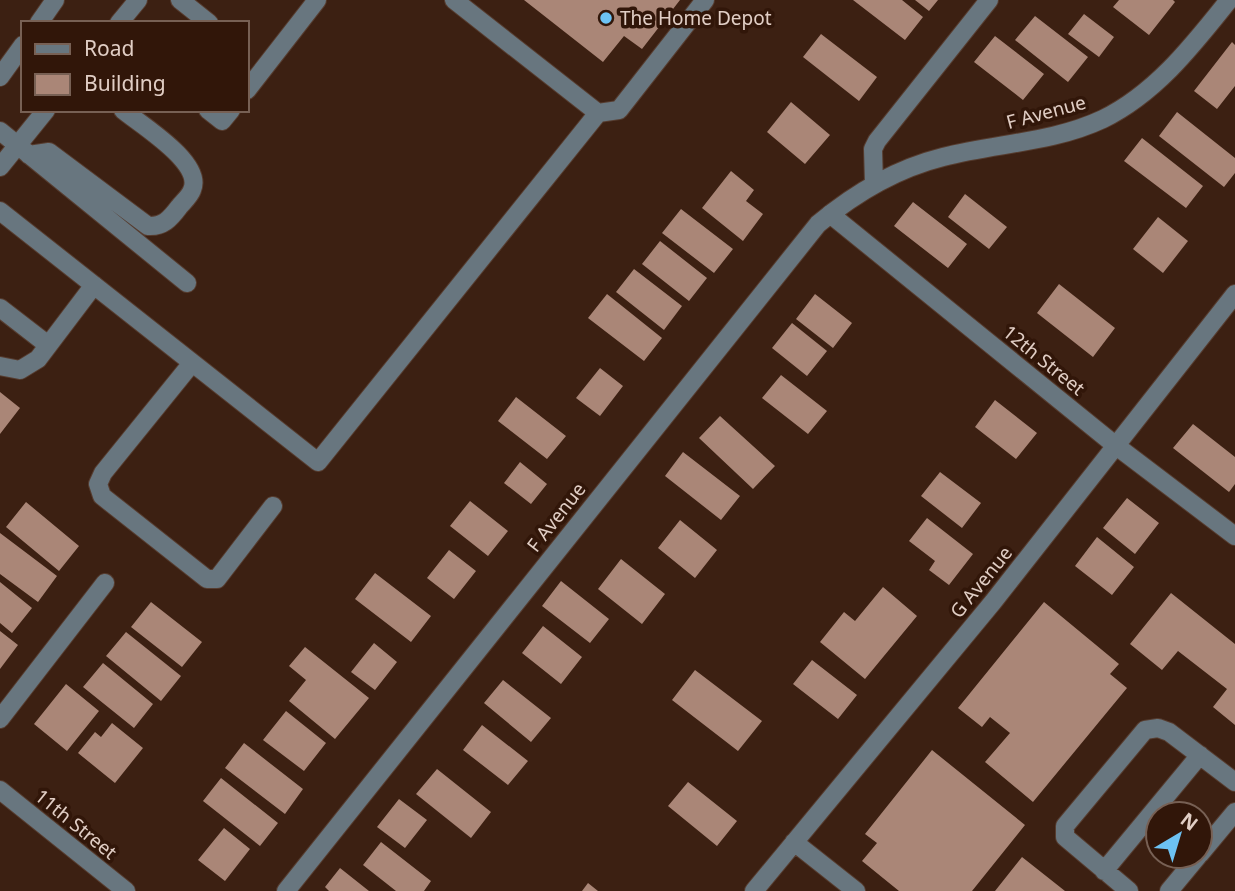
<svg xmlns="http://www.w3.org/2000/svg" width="1235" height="891" font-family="'Noto Sans',sans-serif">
	<rect width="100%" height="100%" fill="#3c2012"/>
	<path fill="#aa8677" d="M524,0H680L642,49L624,36L603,62Z
		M853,0H902L923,17L905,40Z
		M915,0H938L929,11Z
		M1119,0H1173L1175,2L1149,35L1113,7Z
		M1084,14L1114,37L1099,57L1068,34Z
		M1035,16L1088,57L1068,82L1015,40Z
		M821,34L877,77L859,101L803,57Z
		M995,36L1044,74L1023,100L974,62Z
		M1232,42L1235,45V86L1217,109L1194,91Z
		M791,102L830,135L805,164L767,132Z
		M1177,112L1235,158V173L1224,187L1159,136Z
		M1142,138L1203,186L1186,208L1124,161Z
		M731,171L754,190L746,201L763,214L743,241L702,208Z
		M965,194L1007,227L989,249L948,217Z
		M913,202L967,244L948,268L894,226Z
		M681,209L733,249L714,273L662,233Z
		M1158,217L1188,241L1163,273L1133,249Z
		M660,241L707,278L689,301L642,264Z
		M634,269L682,306L664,330L616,292Z
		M1059,284L1115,328L1093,357L1037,313Z
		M607,294L662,338L644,361L588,318Z
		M815,294L852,323L833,348L796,319Z
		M792,323L827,351L807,376L772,348Z
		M600,368L623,386L600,416L576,398Z
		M781,375L827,411L808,434L762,398Z
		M0,392L20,408L0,434Z
		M516,397L566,436L547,459L498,421Z
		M995,400L1037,433L1016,459L975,427Z
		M720,416L775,466L753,489L699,438Z
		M1193,424L1235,457V484L1229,492L1173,448Z
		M683,452L740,496L721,520L665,476Z
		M520,462L547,484L531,504L504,483Z
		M940,472L981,503L962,528L921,496Z
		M1127,498L1159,523L1135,554L1103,528Z
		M470,501L508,531L488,556L450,526Z
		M26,502L79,546L59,571L6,527Z
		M927,518L973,554L949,585L929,570L935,561L909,541Z
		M680,520L717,550L695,578L658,548Z
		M0,533L57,576L38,602L0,574Z
		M1097,537L1134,567L1112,595L1075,566Z
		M449,550L476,571L454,599L427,578Z
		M621,559L665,594L642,624L598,589Z
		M375,573L431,616L411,642L355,599Z
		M561,581L609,619L590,643L542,606Z
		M0,582L32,608L12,633L0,623Z
		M883,587L917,616L865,679L820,642L844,612L855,621Z
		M1171,593L1235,644V725L1213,707L1227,689L1178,651L1162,670L1130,644Z
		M151,602L202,642L182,667L131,627Z
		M1044,602L1119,664L1110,674L1127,688L1033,802L985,762L1010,733L990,717L982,727L958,708Z
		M543,626L582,657L561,684L522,653Z
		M0,631L18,645L0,669Z
		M126,632L181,676L161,701L106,656Z
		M374,643L397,662L375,690L351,672Z
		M305,647L369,698L335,739L289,701L306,680L289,666Z
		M812,660L857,695L838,719L793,684Z
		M103,663L153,704L134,728L83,687Z
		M695,670L762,721L738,751L672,700Z
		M503,680L551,718L531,742L484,703Z
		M66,684L99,711L67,751L34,724Z
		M286,711L326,743L304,771L263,740Z
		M112,723L143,748L115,783L78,753L95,732L101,737Z
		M482,725L528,761L508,785L463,750Z
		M244,743L303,789L285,814L225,768Z
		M932,750L1025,825L972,891H899L862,861L877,843L865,834Z
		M437,769L491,812L471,838L416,794Z
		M221,778L278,823L260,846L203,801Z
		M688,782L737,821L717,846L668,806Z
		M399,799L427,820L405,848L377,827Z
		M224,828L250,849L225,881L198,860Z
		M381,842L431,881L424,891H396L363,865Z
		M1022,857L1065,891H995Z
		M340,868L369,891H329L325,887Z
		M588,883L598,891H582Z"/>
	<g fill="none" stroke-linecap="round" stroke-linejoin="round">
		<defs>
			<path id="minor" d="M180,0L209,23
				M454,0L598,113
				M39,23L55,0
				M119,23L138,0
				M0,77L23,45
				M247,90L317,0
				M208,110L222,121L231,110
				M0,131L187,283
				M29,155L49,152L148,226C163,227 170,219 179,207C183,202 190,196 192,190C204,163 141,125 123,110
				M0,167L46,110
				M874,184L873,149L877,141L989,0
				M0,211L318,462L598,113L619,110L705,0
				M830,214L1115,445L1235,536
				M0,308L48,345
				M192,363L103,473L98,484L102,496L207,579H217L273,506
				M0,366L20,370L38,359L94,285
				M0,719L105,583
				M0,790L126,891
				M794,842L856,891
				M1200,854L1235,812
				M1104,871L1200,755
				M286,891L818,224C855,193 895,169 943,157C996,143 1052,143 1103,119C1156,93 1193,45 1229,0
				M754,891L993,602L1235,294
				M1129,891L1065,837V826L1145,730L1158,728L1169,732L1235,782
				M1169,891L1198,856"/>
		</defs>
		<use href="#minor" stroke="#563c2f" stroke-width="20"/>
		<use href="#minor" stroke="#68767f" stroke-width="18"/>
	</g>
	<circle fill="#6dc2f3" stroke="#311609" stroke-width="2.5" cx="606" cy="18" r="7"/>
	<g text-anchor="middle" stroke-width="7" stroke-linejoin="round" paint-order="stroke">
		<g font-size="19" fill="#e1cec5" stroke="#311609" text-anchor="start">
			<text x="620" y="25">The Home Depot</text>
		</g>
		<g font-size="19" fill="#e1cec5" stroke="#311609">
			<text transform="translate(1046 112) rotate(-15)" y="7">F Avenue</text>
			<text transform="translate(1044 360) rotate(39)" y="7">12th Street</text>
			<text transform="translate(556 517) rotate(-52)" y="7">F Avenue</text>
			<text transform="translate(981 582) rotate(-51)" y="7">G Avenue</text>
			<text transform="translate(76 824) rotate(39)" y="7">11th Street</text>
		</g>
	</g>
	<rect x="21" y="21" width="228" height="91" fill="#311609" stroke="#776054" stroke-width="2"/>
	<rect x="35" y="44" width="35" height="10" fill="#68767f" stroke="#776054" stroke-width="2"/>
	<text x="84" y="56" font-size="21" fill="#e1cec5">Road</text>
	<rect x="35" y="74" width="35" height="21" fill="#aa8677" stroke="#776054" stroke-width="2"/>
	<text x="84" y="91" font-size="21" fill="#e1cec5">Building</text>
	<g transform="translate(1179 835) rotate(38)"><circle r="33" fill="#311609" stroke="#776054" stroke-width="2"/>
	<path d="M0-5L12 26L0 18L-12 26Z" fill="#6dc2f3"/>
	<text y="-10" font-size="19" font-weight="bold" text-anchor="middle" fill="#e1cec5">N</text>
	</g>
</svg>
